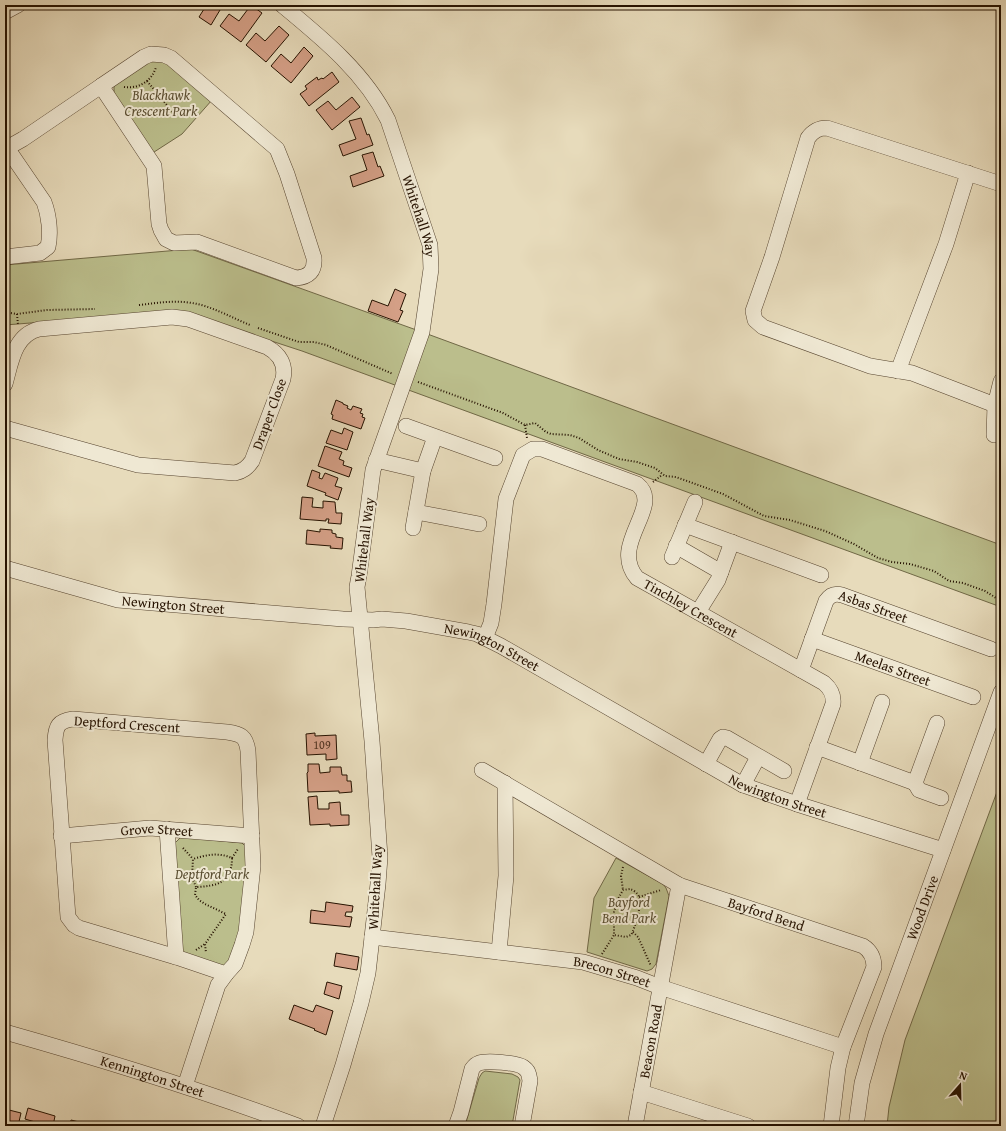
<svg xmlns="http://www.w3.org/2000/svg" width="1006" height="1131" font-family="'Gentium Book Plus',serif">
	<rect width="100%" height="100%" fill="#e7dbbb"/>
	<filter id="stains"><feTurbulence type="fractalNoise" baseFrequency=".005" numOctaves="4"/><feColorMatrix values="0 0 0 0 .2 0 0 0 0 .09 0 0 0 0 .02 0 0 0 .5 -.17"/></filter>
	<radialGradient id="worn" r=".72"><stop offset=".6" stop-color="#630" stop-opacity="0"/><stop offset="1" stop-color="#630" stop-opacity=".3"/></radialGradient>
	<path fill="#bbbe8c" stroke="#706846" d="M165,61L212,100L182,134L151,154L114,94V86L147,62Z
		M191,249L422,332L1001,545V607L302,351L192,315L170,312L5,325V265Z
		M1001,781V1126H887L889,1107L905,1040Z
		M181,837L242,843L248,849L241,932L232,959L224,966L185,954L182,950L175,843Z
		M616,858L663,884L666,888L669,896L656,964L652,969L647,971L587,952L594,898Z
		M485,1071L512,1074L518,1077L520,1080L512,1126H465L479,1078L482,1073Z"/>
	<path fill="#d49f86" stroke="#261200" d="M202,5H223L211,25L199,17L204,9L201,7Z
		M251,5L262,13L241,42L220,26L229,14L239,21Z
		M279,26L289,35L266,62L246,45L256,33L265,41Z
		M304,47L313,56L291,83L271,66L281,54L291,63Z
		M332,72L339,82L309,106L300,94L307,89L305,86L317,77L318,80L322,78L323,79Z
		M352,97L360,107L332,130L316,110L328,101L336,110Z
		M361,118L367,135L369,134L373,145L343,156L339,145L356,139L349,121Z
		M373,152L378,167L380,166L384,176L353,187L350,176L367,170L362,155Z
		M395,289L406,294L400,310L403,311L398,322L368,311L372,300L388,306Z
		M336,400L343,403V404L348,406L347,408L351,410L353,406L362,409L360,413L363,414L362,417L365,418L361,429L332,419L333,415L331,414Z
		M344,428L353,432L347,450L326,443L331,430L342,434Z
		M325,446L342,452L339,459L344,461L343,465L352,468L349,477L318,466Z
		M312,470L320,473L319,478L322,479L325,473L338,478L335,486L342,488L338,500L325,495L326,493L307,486Z
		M302,497L313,498L312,507L323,508V501L335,502L336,513H342L341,524L328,523L329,519H326V521L300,519Z
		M320,529L332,530V533L336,534V537L343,538L342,549L330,548L331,546L306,544L307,530L320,532Z
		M315,733V736L336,735L337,759L326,760V754L307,755L306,734Z
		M308,764H319L320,773L330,772V767H341L342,775H347V781H351L352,792L339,793V791L308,792L307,773L308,772Z
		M317,796L318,809H329V803L340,802L341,815H349V825L330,826V824L310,825L308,797Z
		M326,902L353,906L352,912H346L345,916L352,917L350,927L310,923L311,910L325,912Z
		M336,953L359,957L357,970L334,966Z
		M327,982L342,986L339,999L324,994Z
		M294,1005L313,1012L316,1005L333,1011L326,1035L314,1030L315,1029L289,1019Z
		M28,1108L55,1116L53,1126H34L35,1122L25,1119Z
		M5,1109L21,1113L18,1126H5Z
		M71,1120L87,1124V1126H70Z"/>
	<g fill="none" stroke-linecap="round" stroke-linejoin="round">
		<defs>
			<g id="minor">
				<path id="s1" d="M282,5C322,38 365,73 388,120L425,230L430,245L431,269L422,332L373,470L359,576L357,587L372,741L380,857L378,884L368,973L361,1003L343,1065L323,1126"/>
				<path d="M5,12L18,5"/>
				<path d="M151,54L164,55L171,58L277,149L287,174L314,258C315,271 309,277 296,278L197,242L174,243L166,239L161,230L159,224L154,166L101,86L144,57Z"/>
				<path d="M7,148L23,139L101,86"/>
				<path d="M5,257L40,253L48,247C51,233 49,215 44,202L7,148"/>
				<path d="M898,371L946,244L968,173"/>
				<path d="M5,384C11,363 14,335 39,329L172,317L188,319L267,347C280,354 286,365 283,379L252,461C247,468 243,471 235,473L138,465L5,428"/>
				<path d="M995,405L912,373L870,366L763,327L755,320L753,311L772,257L808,138C813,131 818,128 827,128L1001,184"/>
				<path d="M406,426L495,458"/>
				<path d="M994,435L995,405L1001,381"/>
				<path d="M376,460L423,471"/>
				<path d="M416,512L479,524"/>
				<path d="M685,525L821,575"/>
				<path d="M413,528L423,471L435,437"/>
				<path d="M676,546L721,572"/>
				<path d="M672,557L695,502"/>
				<path id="s2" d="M5,568L118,600L343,619L373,620L382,619L406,621L468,632L477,634L501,646L743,785L797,804L943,850"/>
				<path d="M698,612L718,580L732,542"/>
				<path id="s3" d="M485,638L491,623L494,604L506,499L523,455L533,449H542L637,484C665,506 608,544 637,578L824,683C831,689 834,695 833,704L797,804"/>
				<path id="s4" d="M812,639L973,697"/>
				<path id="s5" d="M801,670L826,601C830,595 835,593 842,595L991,649"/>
				<path d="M73,719L227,732C241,734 246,736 248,751L253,866L246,932L242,945L235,964L226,974L176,957L79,928L74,925L68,917L55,740C56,726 58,721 73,719Z"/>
				<path d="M817,747L915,783L937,723"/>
				<path d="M860,763L882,702"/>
				<path d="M706,764L720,739L723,737L727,738L784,771"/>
				<path id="s6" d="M482,770L679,885L863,946C871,951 874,958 874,967L843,1047L838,1068L831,1126"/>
				<path d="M915,783L919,790L941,798"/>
				<path d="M743,785L758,757"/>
				<path d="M167,829L176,957"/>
				<path id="s7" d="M61,836L150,828L252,836"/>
				<path id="s8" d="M372,937L583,962L637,978L660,987L843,1047"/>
				<path d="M499,952L506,876L505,783"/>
				<path id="s9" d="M5,1032C104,1060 202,1090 298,1126"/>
				<path d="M185,1086L218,985L226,974"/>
				<path d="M641,1092L748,1126"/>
				<path d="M456,1126L461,1112L472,1069C474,1066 476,1064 479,1063C487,1060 517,1063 523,1067C529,1071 529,1075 530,1081L522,1126"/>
				<path id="s10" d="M635,1126L679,885"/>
				<path id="s11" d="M856,1126L862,1083L876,1034L1001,692"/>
			</g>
		</defs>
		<use href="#minor" stroke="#56442f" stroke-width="16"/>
		<path stroke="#261200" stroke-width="2" stroke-dasharray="1 2" stroke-linecap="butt" d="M147,81L175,115
			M124,87C139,89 152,81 156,67
			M139,305C157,303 174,300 192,303C212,306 232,318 250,325
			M5,312L17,314L47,310L95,309
			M17,314L18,325
			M258,328L299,342H314L326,345L393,374
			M418,382L503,413L525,425L535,423L546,432L551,434L570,435L579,438L598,450L619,459L637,462L655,468L665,476L676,477L723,494L764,516L790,520L825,531L854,544L878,558L892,562L910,564L934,571L949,581L963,583L985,591L1001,601
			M525,425L527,438
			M653,482L662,475
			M183,848L193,859
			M232,858L238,849
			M623,867L621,876L623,890
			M196,887L192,877L193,859C206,855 218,852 232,858C232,883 217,886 196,887L195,895L199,900L205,904L226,914L205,944L206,953
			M639,897L661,890
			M633,932L638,937L651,966
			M196,950L205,944
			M602,954L614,935V912L618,899L623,890L630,889C633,890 638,893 639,897C642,905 635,928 631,935L626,937L614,935"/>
		<use href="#minor" stroke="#efe8d3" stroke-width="15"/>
	</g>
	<g text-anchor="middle" stroke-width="4" stroke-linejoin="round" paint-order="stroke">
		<g font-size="12" fill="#523522">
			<text x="322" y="749">109</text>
		</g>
		<g font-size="14" font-style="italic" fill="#5a4e31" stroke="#efe8d3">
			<text x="161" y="100">Blackhawk<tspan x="161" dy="16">Crescent Park</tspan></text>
			<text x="212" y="879">Deptford Park</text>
			<text x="629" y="907">Bayford<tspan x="629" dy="16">Bend Park</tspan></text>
		</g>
		<g font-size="14" fill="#261200" stroke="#efe8d3">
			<text dy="5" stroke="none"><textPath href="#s1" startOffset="259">Whitehall Way</textPath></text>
			<text transform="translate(269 414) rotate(-70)" y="5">Draper Close</text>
			<text transform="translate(364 540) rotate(-83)" y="5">Whitehall Way</text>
			<text dy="5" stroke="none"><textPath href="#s2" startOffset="173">Newington Street</textPath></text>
			<text dy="5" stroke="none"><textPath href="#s3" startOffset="473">Tinchley Crescent</textPath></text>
			<text dy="5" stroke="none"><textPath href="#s5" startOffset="125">Asbas Street</textPath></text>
			<text dy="5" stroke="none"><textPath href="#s2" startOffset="497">Newington Street</textPath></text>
			<text dy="5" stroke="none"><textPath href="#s4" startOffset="86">Meelas Street</textPath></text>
			<text transform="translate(127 724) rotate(4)" y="5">Deptford Crescent</text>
			<text dy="5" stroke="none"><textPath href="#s2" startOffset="821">Newington Street</textPath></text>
			<text dy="5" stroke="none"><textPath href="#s7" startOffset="96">Grove Street</textPath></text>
			<text transform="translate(375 887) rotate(-87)" y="5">Whitehall Way</text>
			<text dy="5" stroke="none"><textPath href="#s11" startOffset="229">Wood Drive</textPath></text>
			<text dy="5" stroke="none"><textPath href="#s6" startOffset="320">Bayford Bend</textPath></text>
			<text dy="5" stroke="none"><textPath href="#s8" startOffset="243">Brecon Street</textPath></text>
			<text dy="5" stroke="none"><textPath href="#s10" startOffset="86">Beacon Road</textPath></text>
			<text dy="5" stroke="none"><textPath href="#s9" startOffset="154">Kennington Street</textPath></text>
		</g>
	</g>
	<rect width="1006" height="1131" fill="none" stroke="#e7dbbb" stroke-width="20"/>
	<rect x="6" y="6" width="994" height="1119" fill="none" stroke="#261200" stroke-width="2"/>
	<rect x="10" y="10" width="986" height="1111" fill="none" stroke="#261200"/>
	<g transform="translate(960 1085) rotate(20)" stroke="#efe8d3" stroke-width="3" paint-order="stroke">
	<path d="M0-3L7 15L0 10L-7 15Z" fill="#261200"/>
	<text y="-6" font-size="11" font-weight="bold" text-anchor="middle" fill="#261200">N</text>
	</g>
	<rect width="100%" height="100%" filter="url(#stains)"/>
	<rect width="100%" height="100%" fill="url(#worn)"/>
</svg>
